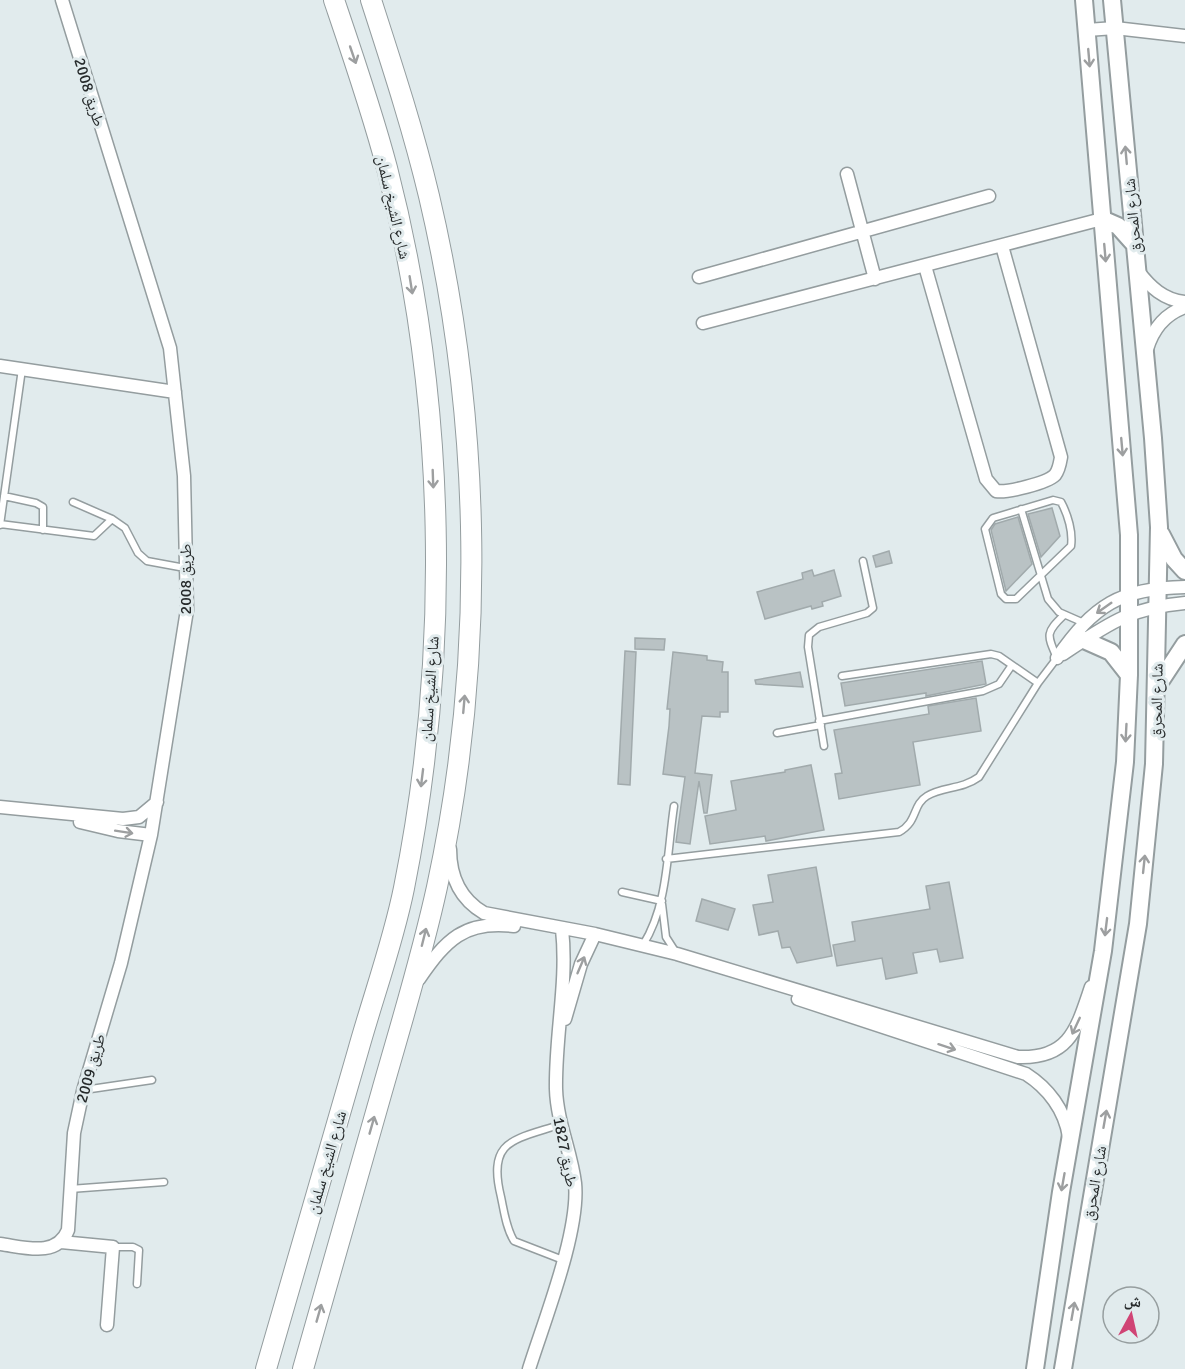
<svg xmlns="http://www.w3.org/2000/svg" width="1185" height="1369" font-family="Signika,'Noto Naskh Arabic',sans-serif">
	<rect width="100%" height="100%" fill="#e1ebed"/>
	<path fill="#b9c2c4" stroke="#a1aaac" stroke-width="1.5" d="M1052,508L1060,536L1041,557L1028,514Z
		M1018,517L1032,564L1006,591L991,530L995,524Z
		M889,551L892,563L876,567L873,556Z
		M812,570L814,576L834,570L841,596L822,602L823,606L812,609L811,606L765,619L757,592L803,579L802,573Z
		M635,638L665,639L664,650L635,649Z
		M625,651L636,652L630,785L618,784Z
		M673,652L707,656V660L723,662L722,672H728V712H720V717L702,716L695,773L712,775L707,813H704L699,781L690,844L676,842L685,777L663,774L669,726L670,709H667Z
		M982,661L986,684L926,696V693L845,706L841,683Z
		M800,672L803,687L756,684L755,680Z
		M976,698L981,731L913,742L920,785L839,799L835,774L842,773L834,730L929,714L928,706Z
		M811,765L824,830L766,841L765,836L710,844L705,816L736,810L731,781L785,772V770Z
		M816,867L832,956L797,963L790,947L782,948L778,931L759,935L753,905L773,902L768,875Z
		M949,882L963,958L940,962L937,949L913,953L917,973L886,979L882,958L837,966L833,945L855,941L852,922L930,909L926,886Z
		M702,899L735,909L728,930L696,921Z"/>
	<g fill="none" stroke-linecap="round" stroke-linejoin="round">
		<defs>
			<path id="lane" d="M4,496L36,503L43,507V530
				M1053,500L1061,502C1068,515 1073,532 1071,546L1016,599H1006L1001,594L985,529L993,518Z
				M73,502L112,519L125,528L138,553L147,561L185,568
				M1021,509L1048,599L1059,612L1084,623
				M0,524L94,536L112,519
				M0,525L22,369
				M842,676L991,654L999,656L1038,683
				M819,721L983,691L999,684L1012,665
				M777,733L821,725
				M824,746L808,647L809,635L819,627L867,613L873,608L863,561
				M666,859L899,832C918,822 912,805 927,796C943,786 961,790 979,777L1038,683L1057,658C1047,635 1045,633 1064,615
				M622,892L662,901
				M662,904L666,937L675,951
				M643,945C668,905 667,853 674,806
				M84,1090L152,1080
				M559,1125C513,1140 487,1140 501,1197C504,1211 506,1228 514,1241L563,1260
				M70,1189L164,1182
				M113,1247H133L139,1250L137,1284"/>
			<path id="street" d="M1087,30L1115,28L1185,36
				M847,174L875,279
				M925,266L986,479L996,491C1007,493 1047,483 1055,475C1059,470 1060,463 1061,457L1002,246
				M1138,271C1150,287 1164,300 1185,302
				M699,277L989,196
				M703,323L1102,219
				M1147,349C1153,329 1165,314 1185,307
				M0,366L175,392
				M1063,654C1108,624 1129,608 1185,603
				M1057,658C1094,605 1120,588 1185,587
				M0,807L123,819L139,817L157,802
				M80,822L118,831L151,835
				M450,849C450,876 460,899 484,913L595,934L677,954L1018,1057C1070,1059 1077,1028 1091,987
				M419,979C446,940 464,920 514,926
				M798,999L1026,1074C1048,1088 1065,1110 1069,1137
				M565,1019L581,964L595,934
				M61,1242L113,1247L107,1325
				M0,1244C24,1247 57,1258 68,1230L74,1133L83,1091L121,963L151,835L187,610L184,476L170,348L62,0
				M529,1369C544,1321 580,1231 575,1183C571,1151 557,1122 556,1089C555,1035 568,982 562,929"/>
			<path id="secondary" d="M1102,219L1118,226L1135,245
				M1161,534L1174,559L1185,571
				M1084,640L1111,652L1129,675
				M1156,688L1185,644
				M1035,1369L1061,1192L1103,951L1125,762L1129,675V535L1084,0
				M1063,1369L1138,924L1154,764L1159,527L1153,438L1112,0"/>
			<path id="primary" d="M266,1369C297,1263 327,1157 358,1051C373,997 393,943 404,888C451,653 447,400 387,168C372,111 353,56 334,0
				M303,1369C329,1276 356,1184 382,1091C401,1024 422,956 437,887C486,661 482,421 429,196C413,129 392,65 371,0"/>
		</defs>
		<use href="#lane" stroke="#949d9f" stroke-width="9"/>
		<use href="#street" stroke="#949d9f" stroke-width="15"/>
		<use href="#secondary" stroke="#949d9f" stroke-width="20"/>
		<use href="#primary" stroke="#949d9f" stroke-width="22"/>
		<use href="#lane" stroke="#fff" stroke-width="6"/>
		<use href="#street" stroke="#fff" stroke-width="12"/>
		<use href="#secondary" stroke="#fff" stroke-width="16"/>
		<use href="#primary" stroke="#fff" stroke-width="20"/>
	</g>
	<defs><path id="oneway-shaft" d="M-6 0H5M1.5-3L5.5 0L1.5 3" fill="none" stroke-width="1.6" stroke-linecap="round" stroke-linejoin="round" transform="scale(1.5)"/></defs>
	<g stroke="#9d9fa0">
		<use href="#oneway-shaft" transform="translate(353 55) rotate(71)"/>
		<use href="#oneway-shaft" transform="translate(1089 58) rotate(85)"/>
		<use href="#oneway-shaft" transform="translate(1126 155) rotate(-95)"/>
		<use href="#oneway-shaft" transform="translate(1105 253) rotate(85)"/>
		<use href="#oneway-shaft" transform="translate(411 285) rotate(81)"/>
		<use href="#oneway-shaft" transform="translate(1122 447) rotate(85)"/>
		<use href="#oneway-shaft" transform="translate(433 479) rotate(88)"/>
		<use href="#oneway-shaft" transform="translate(1104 608) rotate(145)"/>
		<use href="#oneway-shaft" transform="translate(464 704) rotate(-85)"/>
		<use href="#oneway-shaft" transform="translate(1126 733) rotate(93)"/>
		<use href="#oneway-shaft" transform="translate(422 778) rotate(97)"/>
		<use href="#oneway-shaft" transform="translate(124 832) rotate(9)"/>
		<use href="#oneway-shaft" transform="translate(1144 864) rotate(-84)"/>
		<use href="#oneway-shaft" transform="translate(1106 927) rotate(97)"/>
		<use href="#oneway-shaft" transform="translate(424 937) rotate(-76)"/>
		<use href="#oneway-shaft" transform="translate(581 965) rotate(-67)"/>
		<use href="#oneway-shaft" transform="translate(1076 1026) rotate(115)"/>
		<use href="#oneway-shaft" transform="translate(947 1047) rotate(18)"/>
		<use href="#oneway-shaft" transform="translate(1105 1119) rotate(-80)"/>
		<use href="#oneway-shaft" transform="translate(372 1125) rotate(-74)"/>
		<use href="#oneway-shaft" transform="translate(1063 1182) rotate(100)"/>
		<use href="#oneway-shaft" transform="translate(1073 1311) rotate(-80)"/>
		<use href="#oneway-shaft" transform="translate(319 1313) rotate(-74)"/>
	</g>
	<g text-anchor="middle" stroke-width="6" stroke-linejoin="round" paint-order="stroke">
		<g font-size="16" fill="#262a2b" stroke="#e1ebed">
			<text transform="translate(90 92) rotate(73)" y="6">طريق 2008</text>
			<text transform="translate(394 207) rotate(77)" y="6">شارع الشيخ سلمان</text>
			<text transform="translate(1132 216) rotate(-95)" y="6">شارع المحرق</text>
			<text transform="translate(185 579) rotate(-90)" y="6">طريق 2008</text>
			<text transform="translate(429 689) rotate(-86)" y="6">شارع الشيخ سلمان</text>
			<text transform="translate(1156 701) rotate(-89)" y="6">شارع المحرق</text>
			<text transform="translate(90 1068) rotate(-74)" y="6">طريق 2009</text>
			<text transform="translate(566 1152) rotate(79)" y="6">طريق 1827</text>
			<text transform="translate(326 1162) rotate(-74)" y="6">شارع الشيخ سلمان</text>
			<text transform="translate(1094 1183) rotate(-80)" y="6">شارع المحرق</text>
		</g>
	</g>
	<g transform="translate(1131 1315) rotate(8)"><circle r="28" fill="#e1ebed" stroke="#969e9f" stroke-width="1.5"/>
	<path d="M0-4.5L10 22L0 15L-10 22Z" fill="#d04475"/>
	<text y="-9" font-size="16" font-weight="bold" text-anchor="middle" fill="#262a2b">ش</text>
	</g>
</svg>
